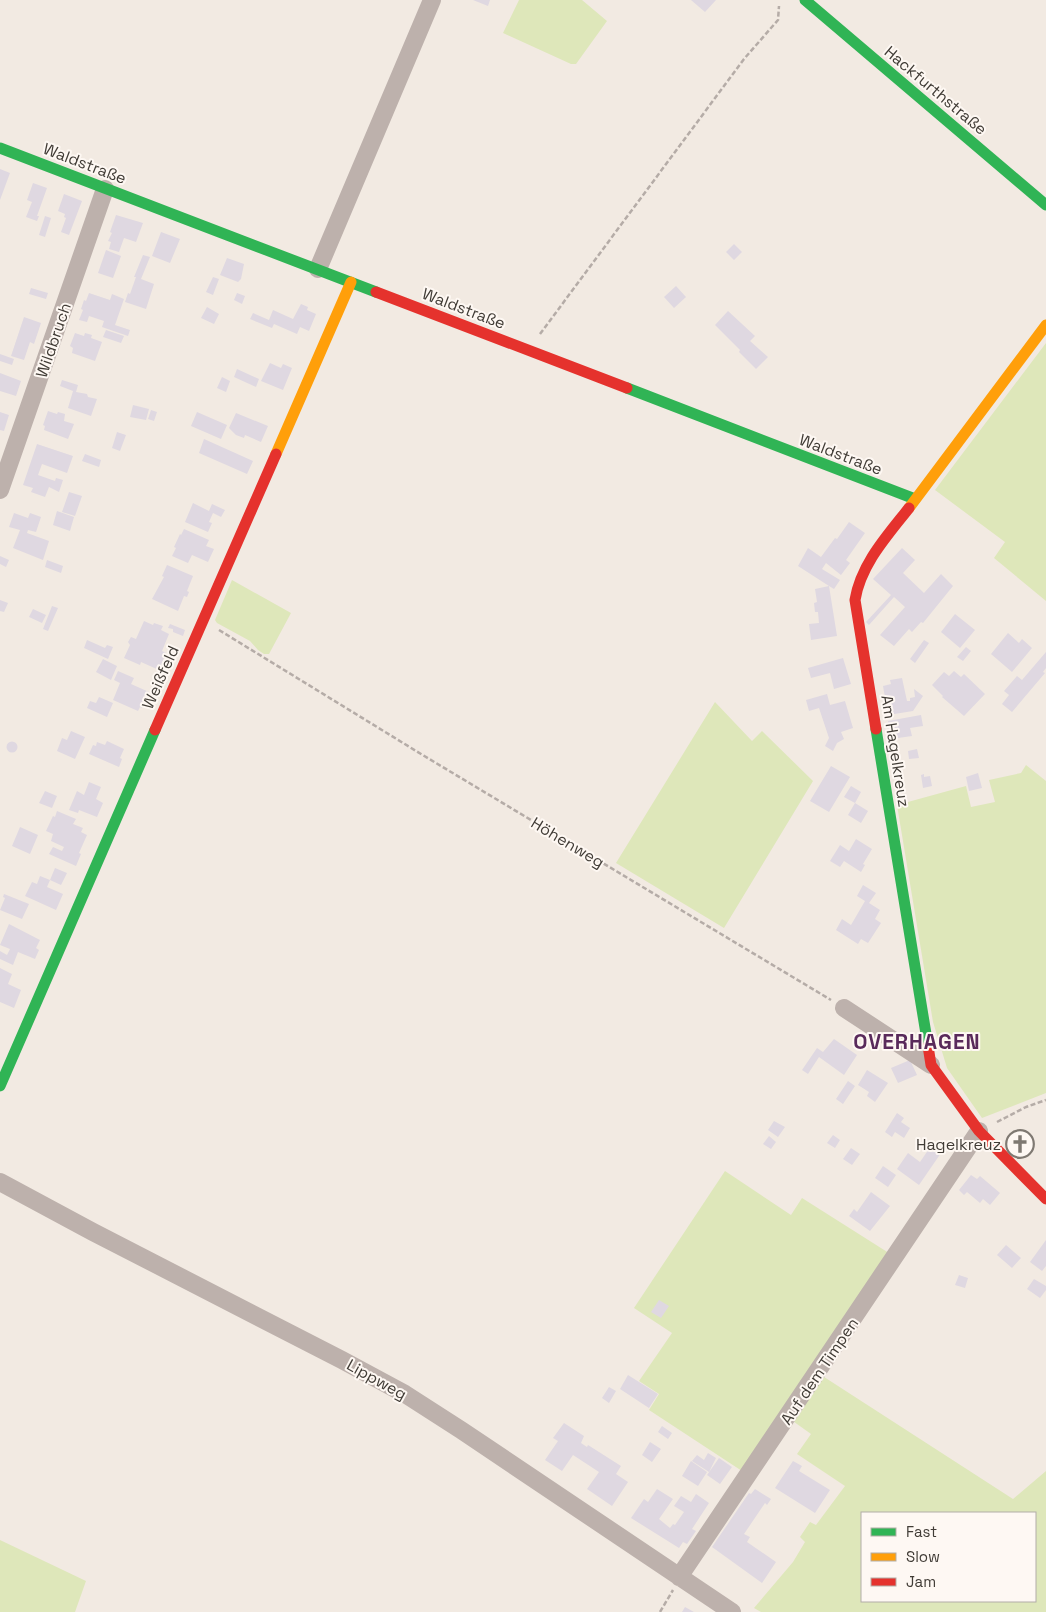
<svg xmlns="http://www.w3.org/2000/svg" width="1046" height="1612" font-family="'Space Grotesk',sans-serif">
	<rect width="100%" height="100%" fill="#f2eae2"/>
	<path fill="#dee7ba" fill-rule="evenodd" d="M519,0H582L607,21L576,64H571L503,33Z
		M1046,343V601L994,558L1005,542L935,490Z
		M232,580L291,613L269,654H264L258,650L250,641L217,623L215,620Z
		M715,702L752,741L762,731L813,781L724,928L616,863Z
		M1026,765L1046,781V1093L982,1118L947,1068L933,1022L897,805L966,786L971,807L995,802L989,780L1021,773Z
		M725,1171L791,1215L802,1198L892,1255L742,1471L649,1410L659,1394L639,1381L672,1333L634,1308Z
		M821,1375L1013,1499L1046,1471V1612H761L754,1608L793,1562L805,1542L800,1537L810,1522L816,1525L845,1486L797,1454L811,1434L790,1419ZM862,1513H1035V1601H862Z
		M0,1540L86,1581L75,1612H0Z"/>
	<path fill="#dfd8e1" d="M473,0H490L488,6Z
		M691,0H716L705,12Z
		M0,169L10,173L0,200Z
		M33,183L47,188L37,216H39L37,221L26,217L32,202L27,200Z
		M64,194L82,201L69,235L61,232L66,218L64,217L65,214L58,211Z
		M116,215L143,223L136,242L124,238L119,252L109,249L111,242L108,241L112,233L110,232Z
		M45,216L51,218L45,237L39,235Z
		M161,232L180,239L170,263L152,256Z
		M734,244L742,252L734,260L726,252Z
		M106,250L121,256L113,278L98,273Z
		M143,255L150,257L141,279L154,284L146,309L125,302L128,293L130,294L136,277H134Z
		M227,258L244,264L241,279L238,282L220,275Z
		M213,277L219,279L213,295L206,292Z
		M676,286L686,297L674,308L664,297Z
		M31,288L48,293L46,299L29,294Z
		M89,293L110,300L112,294L124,299L115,325L130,330L128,336L102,327L104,321L89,316L87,322L79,320L83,310L81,309L84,300L86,301Z
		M237,293L245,296L242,304L234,300Z
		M301,304L308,307L307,310L316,314L309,331L300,327L297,334L274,324L272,328L250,319L253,313L269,320L273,310L293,319Z
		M207,307L219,314L214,324L201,318Z
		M728,311L755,336L750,341L768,357L756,369L739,352L740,350L715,325Z
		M24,317L41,323L34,344L30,342L24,360L11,356Z
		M106,330L124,336L121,343L103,337Z
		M75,333L84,336L85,333L92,335L91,338L102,342L95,361L72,353L73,348L70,346Z
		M0,354L14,359L12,365L0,361Z
		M270,363L281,368L283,364L292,368L283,390L261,381Z
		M237,369L259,379L256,387L234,377Z
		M0,373L21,381L16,396L0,391Z
		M222,377L230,381L226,392L217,388Z
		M62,380L78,385L76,392L87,394L88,397L97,399L91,416L68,408L73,391L60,386Z
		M133,405L149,409L146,420L130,417Z
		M151,410L157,412L154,421L148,419Z
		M48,411L57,414L58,412L65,414L64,421L74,424L68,439L44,430L45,426L43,425Z
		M0,412L9,415L4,431L0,430Z
		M197,412L227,425L221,439L191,426Z
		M236,413L268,426L261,442L245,435L244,438L236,435L229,428Z
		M117,432L126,435L120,451L112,448Z
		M204,439L253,461L247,474L199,453Z
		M37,444L73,456L67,473L42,464L38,475L55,481L56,478L63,480L59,492L49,487L45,497L31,492L33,488L23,485Z
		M85,454L101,460L99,467L82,461Z
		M69,492L82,496L75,516L62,512Z
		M193,503L209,511L212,504L225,510L221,517L213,513L209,522L212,523L208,532L185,522Z
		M57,511L74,517L70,531L53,525Z
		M14,513L28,518L30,513L41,517L36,532L28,530L27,533L49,541L43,560L13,548L20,530L9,527Z
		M849,522L865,533L846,560L850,563L841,575L826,563L822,569L840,580L834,589L829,586L837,636L811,640L809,624L819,623L818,612H815L814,603L817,602L815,589L829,586L798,566L808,548L821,557L835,538L837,539Z
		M184,529L209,540L206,546L214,549L208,562L192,555L188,563L172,556L176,548L174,547L180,534L181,535Z
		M902,548L915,560L903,573L924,593L941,574L953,586L923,623L921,622L912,632L909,629L894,646L880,635L905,607L894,597L869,625L866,622L891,595L873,579Z
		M0,556L9,560L6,567L0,564Z
		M47,560L63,566L61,573L45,567Z
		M167,565L193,576L187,591L189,592L187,597L184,596L178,611L152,599L164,577L162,576Z
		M0,600L8,603L4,612L0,611Z
		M52,606L58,608L48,631L43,629Z
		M33,609L46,615L42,623L29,617Z
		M955,614L975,630L960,648L941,632Z
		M144,621L153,625L154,623L163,626L161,630L169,634L162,651L166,653L159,670L141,662L140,665L124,658L130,645L128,642L131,637L136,639Z
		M170,624L185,630L183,636L173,632V629L168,628Z
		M1008,633L1019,643L1022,639L1032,648L1012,672L991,654Z
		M87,640L105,648L107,645L113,647L108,659L84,648Z
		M924,640L929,643L915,663L910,659Z
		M966,647L971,651L963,661L957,657Z
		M1046,652V668L1043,672L1045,673L1012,712L1002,704L1009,695L1004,691L1017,676L1022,680Z
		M843,658L851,684L834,689L830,673L811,678L808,668Z
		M103,659L117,666L111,680L96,672Z
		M118,671L134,678L131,684L149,692L142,708L140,707L138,711L113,700L120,683L114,680Z
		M954,671L961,677L964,674L985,694L964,716L942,697L943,696L932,685L944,672L949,676Z
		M902,678L907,701H910V698L915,697L914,689L923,696L913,711L888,715L883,686L891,684L890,680Z
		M827,694L830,705L845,701L853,728L841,732L844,739L837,743L833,751L825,746L829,738L819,708L809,711L806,700Z
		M99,697L113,703L107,717L87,708L90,701L96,703Z
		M921,715L923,726L910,728L912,736L891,739L888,721Z
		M71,731L85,737L75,759L57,751L62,738L67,740Z
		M107,741L124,749L120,758L122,759L119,767L89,754L93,745L96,746L97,742L105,745Z
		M6.5 747a5.5 5.5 0 1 1 11 0a5.5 5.5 0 1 1-11 0Z
		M917,749L919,758L909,759L908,751Z
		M831,766L850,777L829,812L810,801Z
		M978,773L982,788L969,791L966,777Z
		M924,774V777L930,776L932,786L923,788L921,775Z
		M89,782L101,787L96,799L103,803L97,817L79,810L78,813L69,810L77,791L84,795Z
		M851,786L861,792L855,803L844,797Z
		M45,791L57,796L52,808L39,803Z
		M855,803L868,811L861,823L848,815Z
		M57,811L76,819L73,824L83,828L81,832L87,835L79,853L81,854L76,866L49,854L53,847L62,851L64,847L51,841L53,834L46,831L53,816L55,817Z
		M20,827L38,835L30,854L12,846Z
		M856,839L872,849L863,864L865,865L861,872L844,861L840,867L830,861L840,845L849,851Z
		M55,868L67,873L61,885L50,880Z
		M40,876L50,880L47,887L63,894L56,910L25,896L32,882L37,884Z
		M863,885L876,893L869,903L880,910L875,919L881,923L868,943L861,939L858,944L836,930L842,919L851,925L865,901L857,896Z
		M4,894L29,904L22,919L0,910L5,898L3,897Z
		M9,924L40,940L36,948L39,950L35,959L18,952L13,965L0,959V951L7,955L10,949L0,945Z
		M0,968L12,974L8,984L21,990L14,1008L0,1002Z
		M834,1039L857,1055L844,1075L819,1057L808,1074L802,1070L817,1048L823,1052Z
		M910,1060L917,1075L898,1083L891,1068Z
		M867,1070L888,1083L875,1102L867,1096L869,1092L858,1085Z
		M848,1081L855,1086L843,1104L836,1099Z
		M897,1113L904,1118L901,1122L910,1128L904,1138L895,1132L892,1137L885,1132Z
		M774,1121L785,1127L778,1137L768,1130Z
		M833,1135L840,1140L835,1148L827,1143Z
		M769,1136L776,1142L771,1149L763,1144Z
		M931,1146L941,1153L919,1185L897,1169L908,1153L920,1162Z
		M851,1148L860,1154L852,1165L843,1159Z
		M883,1166L896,1175L888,1187L875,1178Z
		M971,1175L977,1179L980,1176L1000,1193L990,1205L983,1199L980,1203L967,1192L964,1195L959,1190Z
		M871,1192L890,1206L870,1231L849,1216L854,1209L857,1212Z
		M1046,1240V1266L1042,1271L1030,1262Z
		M1006,1245L1021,1258L1012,1268L997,1255Z
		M959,1275L968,1278L965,1288L955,1285Z
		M1034,1279L1046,1286V1290L1040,1298L1027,1289Z
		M659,1300L669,1306L661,1318L651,1312Z
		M628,1375L658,1394L649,1408L620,1389Z
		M609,1387L616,1391L609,1403L602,1398Z
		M564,1423L584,1436L581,1443L587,1447L588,1445L621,1466L616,1474L628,1482L612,1506L587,1489L599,1472L573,1455L562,1471L545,1460L558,1441L553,1438Z
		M662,1426L672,1433L668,1439L658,1432Z
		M650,1442L661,1449L652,1462L642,1455Z
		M708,1453L716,1458L709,1472L692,1461L697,1455L704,1460Z
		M719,1458L732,1467L720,1484L707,1475Z
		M691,1461L707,1472L698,1486L682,1476Z
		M793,1461L802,1466L799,1471L830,1490L815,1513L775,1488Z
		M657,1489L673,1499L659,1519L670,1528L673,1524L675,1525L684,1512L674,1506L681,1496L691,1502L696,1494L709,1503L692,1529L696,1531L687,1544L683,1542L679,1548L631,1518L644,1499L648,1502Z
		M755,1489L771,1499L767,1505L765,1503L744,1534L750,1537L747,1542L776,1562L762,1583L712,1547L749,1493L751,1494Z
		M685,1607L694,1612H682Z"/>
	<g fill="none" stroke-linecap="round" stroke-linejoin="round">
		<path stroke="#b5aca7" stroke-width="2.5" stroke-dasharray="5 2.5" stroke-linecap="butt" d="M540,334L744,59L778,20L779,6
			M219,630L421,754L831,1000
			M997,1122L1026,1107L1046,1100
			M660,1612L673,1590"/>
		<path stroke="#bdb1ac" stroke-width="18" d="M318,269L432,0
			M0,490L105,189
			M844,1008L931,1065
			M0,1182L93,1232L342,1360L405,1394L461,1430L732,1612
			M679,1577L979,1131"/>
		<path stroke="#30b455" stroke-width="11" d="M805,0L1046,205
			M0,148L376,292
			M627,388L915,499
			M876,729L928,1046
			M0,1086L155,730"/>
		<path stroke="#ff9f0a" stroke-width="11" d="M276,454L351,282
			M909,508L1046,325"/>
		<path stroke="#e5322d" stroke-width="11" d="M376,292L627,388
			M876,729L855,600C861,564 887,536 909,508
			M155,730L276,454
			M928,1046L931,1065L979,1131L1046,1199"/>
	</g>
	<defs>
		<symbol id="church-ring" viewBox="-11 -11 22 22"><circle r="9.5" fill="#fef8f3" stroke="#7f7972" stroke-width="1.5"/><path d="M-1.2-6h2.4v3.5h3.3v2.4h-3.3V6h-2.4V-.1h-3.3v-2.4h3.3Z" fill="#7f7972"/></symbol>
	</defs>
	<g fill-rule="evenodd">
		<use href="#church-ring" x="1004" y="1128" width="32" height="32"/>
	</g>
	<g text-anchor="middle" stroke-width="4" stroke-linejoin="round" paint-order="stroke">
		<g font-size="16" fill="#413c36" stroke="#fef8f3">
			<text transform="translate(936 90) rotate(40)" y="6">Hackfurthstraße</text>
			<text transform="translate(85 163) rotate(21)" y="6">Waldstraße</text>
			<text transform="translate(464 308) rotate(21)" y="6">Waldstraße</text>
			<text transform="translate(53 340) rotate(-71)" y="6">Wildbruch</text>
			<text transform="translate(841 454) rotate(21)" y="6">Waldstraße</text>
			<text transform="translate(160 677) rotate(-66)" y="6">Weißfeld</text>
			<text transform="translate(896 751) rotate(81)" y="6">Am Hagelkreuz</text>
			<text transform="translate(568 842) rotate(31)" y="6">Höhenweg</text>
			<text transform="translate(819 1371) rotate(-56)" y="6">Auf dem Timpen</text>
			<text transform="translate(377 1379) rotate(29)" y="6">Lippweg</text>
		</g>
		<g font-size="16" fill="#413c36" stroke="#fef8f3" text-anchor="end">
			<text x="1001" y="1150">Hagelkreuz</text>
		</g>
		<g font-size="21" font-weight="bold" letter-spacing="1" fill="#592a5b" stroke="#fef8f3">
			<text x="917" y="1049">OVERHAGEN</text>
		</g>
	</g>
	<rect x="861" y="1512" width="175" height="90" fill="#fef8f3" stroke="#b2ada7"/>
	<rect x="871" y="1528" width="25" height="8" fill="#30b455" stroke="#b2ada7"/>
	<text x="906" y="1537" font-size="15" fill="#413c36">Fast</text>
	<rect x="871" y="1553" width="25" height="8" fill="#ff9f0a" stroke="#b2ada7"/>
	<text x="906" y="1562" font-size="15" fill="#413c36">Slow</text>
	<rect x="871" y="1578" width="25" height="8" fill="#e5322d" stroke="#b2ada7"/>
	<text x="906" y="1587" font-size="15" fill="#413c36">Jam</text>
</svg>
